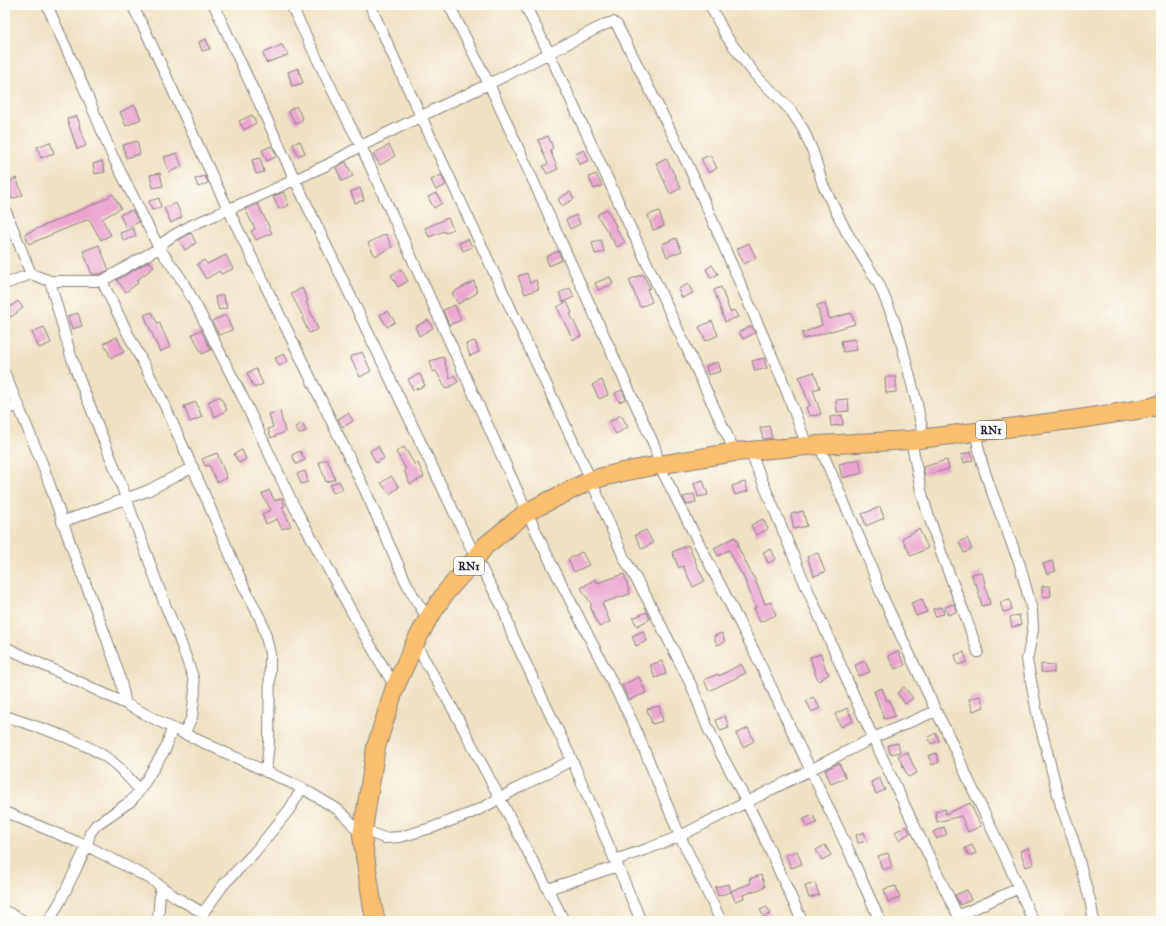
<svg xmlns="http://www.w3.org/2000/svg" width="1166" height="926" font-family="'IM FELL Great Primer',serif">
	<rect width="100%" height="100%" fill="#fdfcf7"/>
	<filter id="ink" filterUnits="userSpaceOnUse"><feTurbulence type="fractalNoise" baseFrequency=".025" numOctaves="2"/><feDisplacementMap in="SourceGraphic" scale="8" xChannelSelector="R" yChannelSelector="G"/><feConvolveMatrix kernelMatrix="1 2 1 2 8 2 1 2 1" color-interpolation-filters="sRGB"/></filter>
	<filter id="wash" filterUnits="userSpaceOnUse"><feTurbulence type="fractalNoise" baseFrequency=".012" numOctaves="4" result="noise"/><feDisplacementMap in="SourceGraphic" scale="16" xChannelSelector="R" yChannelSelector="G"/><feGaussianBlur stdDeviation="0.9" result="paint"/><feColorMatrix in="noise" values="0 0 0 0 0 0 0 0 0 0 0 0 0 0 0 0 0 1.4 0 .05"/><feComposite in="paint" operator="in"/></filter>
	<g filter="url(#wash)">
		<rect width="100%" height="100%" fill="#efe2c3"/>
		<g id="blocks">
			<path fill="#eaa4ce" d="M206,39L210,49L202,51L199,42Z
				M282,45L288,55L266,63L263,53Z
				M298,68L303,83L292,86L288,72Z
				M135,105L141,119L126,126L120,112Z
				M296,106L303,119L296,124L288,111Z
				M252,115L256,123L244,130L239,121Z
				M77,116L80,125L79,126L86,146L77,149L67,119Z
				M548,136L553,148L550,150L558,169L547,174L543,166L548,164L538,140Z
				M137,141L140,154L126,158L123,145Z
				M300,141L305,153L298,156L293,144Z
				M50,142L54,153L41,158L37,147Z
				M389,145L395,156L380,165L373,154Z
				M272,146L277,156L267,161L262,150Z
				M584,150L589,160L579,165L575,154Z
				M177,153L182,167L169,172L164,157Z
				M710,155L717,168L709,173L701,159Z
				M260,158L264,172L256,174L252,160Z
				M666,158L681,188L670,194L656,163Z
				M102,161L105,172L95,174L93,164Z
				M346,162L353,176L342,181L336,168Z
				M160,173L163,186L153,188L150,175Z
				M596,174L602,186L594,189L589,177Z
				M441,175L446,185L436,190L431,180Z
				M205,176L208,183L198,187L195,179Z
				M16,178L23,195L12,199L6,183Z
				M360,188L364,200L355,203L351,192Z
				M283,192L289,205L279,209L273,197Z
				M570,192L574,199L562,206L558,199Z
				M436,193L442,203L434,208L428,197Z
				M113,194L121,208L102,219L111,235L101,240L89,219L29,244L25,234L99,202Z
				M159,198L161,207L152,210L149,201Z
				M176,203L182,217L171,223L164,208Z
				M258,204L272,233L256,240L251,231L255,229L245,209Z
				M607,209L616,226L615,227L625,242L617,247L597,215Z
				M132,210L139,222L126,228L120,215Z
				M659,211L664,226L653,230L648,215Z
				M576,215L580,224L570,229L566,220Z
				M448,218L453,229L445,233L444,231L429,237L425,228Z
				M133,228L136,236L124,241L120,233Z
				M191,233L196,243L185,250L179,240Z
				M386,234L392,247L375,256L368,243Z
				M676,238L682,251L667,257L662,244Z
				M468,239L472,247L463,251L459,243Z
				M601,240L604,252L595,254L592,242Z
				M749,243L756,258L744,264L737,249Z
				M99,245L109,270L100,274H92L83,251Z
				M558,251L562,260L549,266L546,257Z
				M226,255L233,269L221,274L219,271L206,279L197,264L204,260L207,264Z
				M150,261L154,267L136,281L138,283L126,292L117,280Z
				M712,265L718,274L711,278L706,269Z
				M401,269L408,281L398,287L391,275Z
				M527,273L530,283L536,280L539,289L525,294L518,276Z
				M643,274L650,288L647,289L652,302L640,307L629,280Z
				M610,277L613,284L598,290L595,283Z
				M474,281L477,293L458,304L452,293Z
				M688,284L693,293L682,298L678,289Z
				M721,287L730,312L734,310L738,317L725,322L714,290Z
				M302,288L308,301L306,302L318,329L309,333L302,318H304L291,294Z
				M570,288L574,297L563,302L559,293Z
				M223,295L227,308L219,310L215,297Z
				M18,301L23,308L11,317L6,310Z
				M567,302L572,313L570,314L581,336L573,340L557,307Z
				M825,303L829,319L851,313L855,324L804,339L802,333L822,325L817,305Z
				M455,305L461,320L449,325L443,310Z
				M388,311L395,322L387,327L380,315Z
				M152,312L157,323L159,322L170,347L160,352L144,315Z
				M78,313L82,326L72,329L68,316Z
				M226,315L232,330L219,335L212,321Z
				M428,320L433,328L419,336L415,327Z
				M712,321L718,335L706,341L699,327Z
				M751,326L755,333L743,339L739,332Z
				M44,327L51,343L39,348L32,332Z
				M201,330L211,350L202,354L192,334Z
				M117,337L124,352L111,358L104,343Z
				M855,339L857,350L843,352L841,341Z
				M475,341L479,352L470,356L466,344Z
				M362,352L371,371L360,377L350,357Z
				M284,354L288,361L279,366L275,358Z
				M443,357L450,378L454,375L458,382L446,389L436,371L433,372L430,361Z
				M764,358L767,368L755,371L752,361Z
				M718,362L721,371L708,375L706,366Z
				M256,369L263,384L254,388L247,373Z
				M814,372L820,388L813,390L821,414L814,416L813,415L809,416L806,407L810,406L799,377Z
				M420,374L425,386L413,390L408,379Z
				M885,377H896V392L886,393Z
				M602,380L608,395L599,399L592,385Z
				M622,390L626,399L619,402L615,393Z
				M220,396L227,410L215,417L208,402Z
				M848,399L849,411L837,412L836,400Z
				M196,402L202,417L190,422L184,406Z
				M280,411L285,432L271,438L268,429L273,427L269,414Z
				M348,413L353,421L343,427L338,419Z
				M621,415L628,427L616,434L609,422Z
				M842,415L843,425L831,426L830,417Z
				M302,423L306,431L299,434L295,427Z
				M769,426L772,438L763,439L760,428Z
				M378,446L384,458L376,463L370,451Z
				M404,447L415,465L418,463L424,477L410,484L404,470L406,469L396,452Z
				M242,450L246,459L239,463L234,454Z
				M300,451L305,460L296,464L292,455Z
				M971,452L973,460L964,463L961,455Z
				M217,453L227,478L217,482L209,465L205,466L202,459Z
				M327,459L335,479L326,482L319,462Z
				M859,459L862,473L842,478L839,464Z
				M947,460L949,469L925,475L923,467Z
				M305,471L308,482L301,484L297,474Z
				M391,476L399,487L390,494L381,483Z
				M703,480L708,495L698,497L694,483Z
				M339,481L343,489L333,493L330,485Z
				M745,482L748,491L735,495L732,486Z
				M269,490L275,501L282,498L285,506L282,507L291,526L282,529L277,519L266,524L262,514L271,510L262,494Z
				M694,494L696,502L687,505L683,497Z
				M880,507L884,518L866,526L862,514Z
				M803,511L807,526L794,529L791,514Z
				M763,519L768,529L756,535L751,525Z
				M919,529L928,548L911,556L902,538Z
				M646,530L653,543L642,549L635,535Z
				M735,537L739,544L737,545L753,577H754L765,604L771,602L776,615L760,622L754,608H756L742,573H741L729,550L718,556L714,548Z
				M967,538L972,549L964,553L959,542Z
				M688,545L699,570L705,581L693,587L683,566L679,568L672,552Z
				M771,549L776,559L768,563L763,552Z
				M582,552L589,565L574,572L568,559Z
				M818,553L825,572L814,576L807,557Z
				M1052,561L1056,571L1047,574L1043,564Z
				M982,572L990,604L982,606L976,583L974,584L972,574Z
				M624,574L630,594L602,603L610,622L599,627L590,606L592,605L581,588L595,579L597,583Z
				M1042,586H1050L1051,596L1042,597Z
				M922,599L927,612L916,616L911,603Z
				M1010,600L1012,610L1003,612L1000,602Z
				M954,604L956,612L948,615L945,607Z
				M942,607L944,614L935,616L933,609Z
				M647,612L650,619L637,626L633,618Z
				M1019,615L1021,625L1012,627L1010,617Z
				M643,631L647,641L636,646L632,636Z
				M722,633L725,642L717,645L714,636Z
				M898,651L905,665L895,669L888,656Z
				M964,652L967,662L958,665L955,655Z
				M821,654L826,670L829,674L819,681L816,676L810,657Z
				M662,661L666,674L655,678L650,665Z
				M865,661L870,672L859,676L855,665Z
				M741,664L746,673L709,691L704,680L718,674L719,676Z
				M1041,664L1054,665V673L1041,672Z
				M639,677L646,693L629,700L622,685Z
				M904,687L913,698L905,704L897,693Z
				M882,688L887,701L889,699L895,716L884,719L874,691Z
				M980,696L984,707L973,711L969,699Z
				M813,697L820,708L812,712L806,701Z
				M659,706L663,721L652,724L647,709Z
				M847,708L853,721L841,727L835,714Z
				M725,716L729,728L720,731L716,720Z
				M748,728L754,741L743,747L736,734Z
				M936,733L939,741L931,744L928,737Z
				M898,743L900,752L890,754L888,745Z
				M907,752L917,773L908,777L898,756Z
				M936,753L939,762L932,765L928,756Z
				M839,763L846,778L831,784L825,770Z
				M879,778L885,790L876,794L871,782Z
				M970,803L981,826L968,832L961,816L937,822L935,812L945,809L946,814Z
				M813,815L817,823L807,827L804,819Z
				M906,826L910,833L899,840L895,832Z
				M944,827L947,834L937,839L933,832Z
				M864,832L867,841L858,843L856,835Z
				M825,845L831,855L822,860L816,850Z
				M972,845L976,853L969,856L965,848Z
				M1028,848L1034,864L1026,867L1020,851Z
				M797,851L802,864L791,868L786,855Z
				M888,853L892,867L882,870L878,856Z
				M761,875L765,887L743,895L744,898L735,901L731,891L751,883L749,879Z
				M815,883L819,895L809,898L805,886Z
				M729,884L731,892L718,896L715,887Z
				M896,886L900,898L888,902L884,889Z
				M967,890L971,900L960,905L955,895Z
				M767,907L771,914L764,917L760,910Z"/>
		</g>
	</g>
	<g filter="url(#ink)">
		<use href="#blocks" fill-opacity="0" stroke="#88827f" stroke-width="1"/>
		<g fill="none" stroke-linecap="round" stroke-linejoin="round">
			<defs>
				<path id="street" d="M47,5L84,88L112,155L159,248L180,277L199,311L242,396L294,506L365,636L395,687
					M132,5L146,32L215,182L365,490L405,580L414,597L428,619
					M214,5L295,180L476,558L504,610L511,632L518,647L572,760L641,921
					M291,5L343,112L361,146L527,512L548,557L633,723L680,836L721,921
					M370,5L404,80L591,480L624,558L647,598L667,637L693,689L707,726L721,754L738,785L762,833L802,921
					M449,5L489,84L655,447L659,465L755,653L849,851L880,921
					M525,5L549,53L735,452
					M710,5L726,36L746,63L759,79L777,96L792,112L803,129L813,152L823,185L846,231L879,284L894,320L900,338L917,404L924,439
					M5,209L31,274L50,281H102L159,248L164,242L174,235L192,225L257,197L327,165L361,146L444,105L489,84L530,63L592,31L606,24L613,22L617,25L689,167L782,379L807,446
					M50,281L70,353L78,376L118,476L164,602L179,638L193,677L195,690L192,717L184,734
					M102,281L129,336L160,395L203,491L243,585L260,618L265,632L270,654L269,742L266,772
					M5,284L31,274
					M5,374L42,463L74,554L105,634L119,674L126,704
					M5,410L19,405
					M975,432L982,463L990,487L1020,565L1032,610L1033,630L1027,660L1031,681L1037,713L1061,806L1073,839L1091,904L1093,917L1092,921
					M911,440L921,490L927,511L943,558L964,612L978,652
					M819,445L867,555L880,591L936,711L947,732L969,781L1008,863L1033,921
					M750,451L803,579L858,705L904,804L955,910L958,914H962L1019,888
					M62,522L147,491L193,467
					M415,643L454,711L537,869L555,903L564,921
					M5,647L126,704L172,728L302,788L337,809L347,818L362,836
					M5,716C39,728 81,739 110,760C121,768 130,780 140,790
					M5,812L87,846L151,879L174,896L203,913L224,884L254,853L289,810L302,788
					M364,830L384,838L400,837L431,828L469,814L486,806L518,788L572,760
					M615,860L647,849L680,836L873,738L936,711
					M548,889L618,866
					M5,911L24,921
					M49,921L61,900L87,846L90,833L96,825L131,801L140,790L166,748L172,728
					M158,921L160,892L162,887"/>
				<path id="highway" d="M376,921L373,909L362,836L376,747L395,687L415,643L428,619L446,592L476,558L485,546L527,512L591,480L623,472L659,465L735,452L819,445L911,440L1079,419L1149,408L1161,404"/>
			</defs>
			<use href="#street" stroke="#88827f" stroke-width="12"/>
			<use href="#highway" stroke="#88827f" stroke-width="20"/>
			<use href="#street" stroke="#fff" stroke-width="10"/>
			<use href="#highway" stroke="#fabe6e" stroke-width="18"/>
		</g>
	</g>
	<g text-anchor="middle" stroke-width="3" stroke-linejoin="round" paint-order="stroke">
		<g fill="#fdfcf7" stroke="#646373" stroke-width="1">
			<rect x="976" y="421" width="30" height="18" rx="3"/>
			<rect x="454" y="557" width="30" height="18" rx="3"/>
		</g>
		<g font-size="11" font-weight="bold" fill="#22223b">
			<text x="991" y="434">RN1</text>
			<text x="469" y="570">RN1</text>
		</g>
	</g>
	<rect width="1166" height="926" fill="none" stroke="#fdfcf7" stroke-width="20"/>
</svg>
